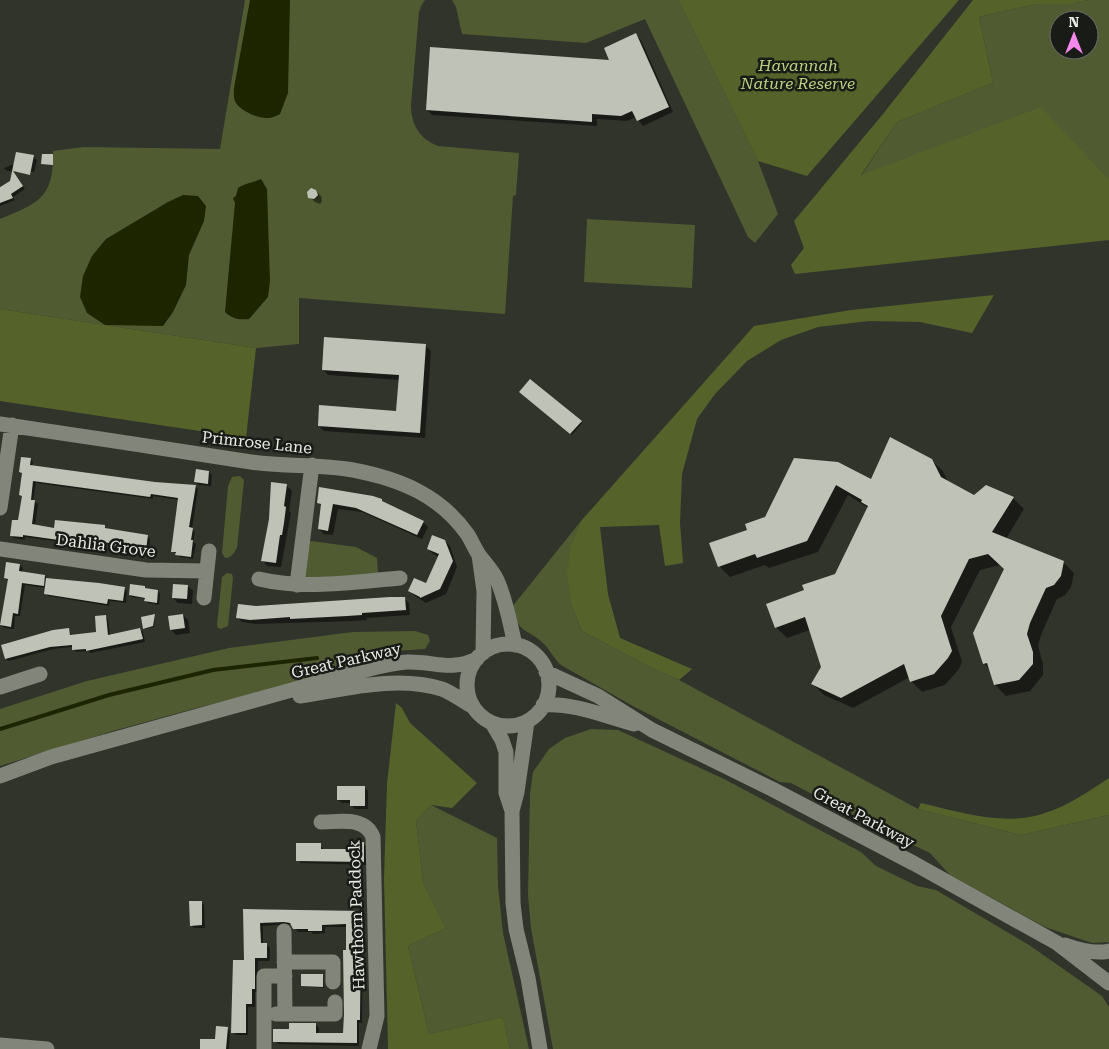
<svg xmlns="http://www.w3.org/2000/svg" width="1109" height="1049" font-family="'Roboto Serif',serif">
	<rect width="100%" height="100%" fill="#31342b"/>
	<path fill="#505b32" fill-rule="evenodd" d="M245,0H425L421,6L419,12L411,105C411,125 420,139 438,146L519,153L516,195L513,196L505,314L299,298V344L256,348L0,309V219C39,203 54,198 53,151L83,147L220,149Z
		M452,0H678L758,161L778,214L755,243L748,237L645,19L586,43L462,34L456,7Z
		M1088,0H1109V180L861,176L897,122L993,83L979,17L1036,4H1073ZM1059,20H1089V50H1059Z
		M587,219L695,225L692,288L584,282Z
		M240,476L244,480L237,548C234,553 231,558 225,558L222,553L228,486L232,477Z
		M581,521L571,544L572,607L582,631L648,666L679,680L918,809L1021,835L1109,815V942L1092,943L1045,927L950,875L930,853L877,828L791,783L780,782L631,705L561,665C554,659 551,651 544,644C527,627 519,636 512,607Z
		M311,541L356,547L377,558L378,574L308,580L304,574L308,543Z
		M227,573L232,574L233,578L228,626L221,629L218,628L217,624L222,577Z
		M415,631L428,635L430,641L425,649L394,651L393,648L380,652L382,660L357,668L189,710L113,731L0,766V709L87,681L229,648L353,632Z
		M591,729L618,730L724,779L861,852L876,866L917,886L936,890L1029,945L1102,996L1109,1007V1049H553L531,928L528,895L530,794L533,772L549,749L565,738Z
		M431,805L497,838L498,886L503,933L529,1049H510L503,1017L429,1034L408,946L446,928L423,882L416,821Z"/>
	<path fill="#55632b" d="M678,0H959L807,176L758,161Z
		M973,0H1088L1073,4H1036L979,17L993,83L897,122L861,175L1041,107L1109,180V240L795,274L791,265L804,248L794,221L883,114Z
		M994,295L972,333L920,322L869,321L818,327L781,340L747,361L715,394L697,419L682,474L680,523L683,563L665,566L659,525L600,527L608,594L620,638L692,669L679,680L648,666L582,631L572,607L567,574L571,544L581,521L754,326L851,310Z
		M0,309L256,348L246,438L0,401Z
		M396,703L402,708L410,723L477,783L452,808L431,805L416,821L423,882L446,928L408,946L429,1034L503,1017L510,1049H388L384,879L387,784Z
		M1109,778V815L1021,835L918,809L921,803C960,812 1006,827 1045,813C1068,806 1089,791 1109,778Z"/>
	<path fill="#1d2500" d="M250,0H290L288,93L280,114C276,116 272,118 268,118C259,119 241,111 236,103C233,99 234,93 234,88Z
		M261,179L267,189L270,281L268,297L249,319C238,320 233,319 225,312L235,203L233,198L236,196L238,188C246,183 253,183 261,179Z
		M183,195L198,196L206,206L204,221L189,255L186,285L173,312L163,326L105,325L87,313L80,297L83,276L92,256L106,239L168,202Z"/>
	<path fill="#0007" d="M635,35L641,40L673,112L643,126L636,117L627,121L597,119V126L432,115L427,110L611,61Z
		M33,156L37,160L34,172L7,171L4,168Z
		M17,179L25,189L13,197L15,200L0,206V186Z
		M316,191L321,196L322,201L320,204L315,202L310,197Z
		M426,346L431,351L425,438L324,431L319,426L398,412L400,380L328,375L323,369Z
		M531,380L582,423L572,435L521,392Z
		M30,459L33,462L32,466L154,484L195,486L198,489L192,529L195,532L193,542L196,544L193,559L180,557L173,551L179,500L153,496V499L36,483L33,501L38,504L35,526L55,529L105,527L108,529L147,536L150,539L149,552L113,548L110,545L81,541L76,540L75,544L25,537V540L14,538L11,535L19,522L23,497L21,495L23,475L20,472Z
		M794,459L872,481L931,460L943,471L948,482L974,496L1013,498L1024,509L1006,539L1063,562L1074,573L1071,587L1065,595L1057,599L1041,635L1038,646L1043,664V675L1030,691L1006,696L995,685L990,670L984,663L1005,569L1000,565L980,570L951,627L962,662L959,669L945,685L922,692L911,681L910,677L853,708L824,695L813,684L822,667L810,630L787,638L776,627L806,591L836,575L868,508L848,495L818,552L769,568L765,565L730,577L719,566L749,530L766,518Z
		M209,472L212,475L211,486L199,485L195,481Z
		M286,485L292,491L289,511L291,513L281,567L267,566L262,560Z
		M382,501L386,505L423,522L428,527L422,539L362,512L338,509L333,535L324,534L319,529L322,506L318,502Z
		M445,541L450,546L457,567L446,594L426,603L415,596L410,591L427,585L439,557L433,554L428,549Z
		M7,563L20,565L23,568L22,573L45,576L48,579L125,589L127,591L126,603L110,601L109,606L48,596L45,593L46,588L25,585L20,616H15L14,629L4,628L1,625L9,581L5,578Z
		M188,586L193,591L192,604L178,603L173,598Z
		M144,587L148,590L158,591L160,594L159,605L148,603L146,599L132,597L130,595Z
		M404,598L409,603L410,615L366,618L367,620L353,621L256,624L242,622L237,617L256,607Z
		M155,615L154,627L145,629L144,628Z
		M183,615L188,620L190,633L176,635L171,630Z
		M105,616L108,619L110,636L140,630L143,632L145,642L90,653L89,651L76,652L73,647L53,649L9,661L6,659L69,630L72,636L98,633Z
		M364,787L368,791V809H355L352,806V803H342L338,800Z
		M363,844L367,847V865L301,863L298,860L320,845L324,850H353Z
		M201,902L204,905L205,928H194L191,925Z
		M244,911L360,912L363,916L362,1023H359V1046L278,1044L275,1041L290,1030L316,1025L319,1028V1034H344L347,927H325V933L313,934L312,932H298L293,925L289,924L263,926V944H266L270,948V961H258L257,992H255V1007H248V1035H236L233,1032L245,961Z
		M323,975L324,988L302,986Z
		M227,1028L230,1031L229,1049H201L217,1041Z"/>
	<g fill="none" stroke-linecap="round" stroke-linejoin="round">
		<path stroke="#1d2500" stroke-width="4" d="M0,729L109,695L213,670L317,658"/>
	</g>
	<path fill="#bfc2b7" d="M636,33L669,107L637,121L632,111L621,116L592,114V122L426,110L430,47L609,60L604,48Z
		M16,152L34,155L30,175L13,171L23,186L11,194L13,198L0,203V187L10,181Z
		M42,154H53V165L41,164Z
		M311,188L316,190L318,195L314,199L308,198L307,192Z
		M324,337L426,344L420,433L318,426L319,405L396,411L399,375L322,370Z
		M530,379L582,421L570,434L519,392Z
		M890,437L932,459L941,477L974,495L986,485L1014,497L992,532L1064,561L1061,576L1054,585L1046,588L1030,623L1027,634L1033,652V664L1019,680L994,685L987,663L983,664L973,633L1004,569L988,554L969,559L941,616L952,651L948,658L934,674L910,682L904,664L841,698L811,684L821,667L805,617L775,628L766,604L804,590L802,585L835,574L868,506L861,502L862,500L836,485L807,541L757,558L755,554L718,567L709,543L747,530L745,524L765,517L794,458L838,462L871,479Z
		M21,457L31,458L30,465L155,482L196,485L189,527L193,528L191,540H193L191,557L175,555L176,552H171L178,498L151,494L150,497L33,481L31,500H35L32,524L54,528L55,520L105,525V528L148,535L146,550L109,546V543L78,538H73V542L23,535V537L10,536L12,520H18L22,496L19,495L22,473L19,472Z
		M196,469L209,471L208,484L194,482Z
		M271,482L287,484L284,506L286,507L284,523L282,535H280L276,563L261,561L269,519Z
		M319,487L373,496L382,499V501L424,521L417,535L356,508L333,504L328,531L318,529L321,504L317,503Z
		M432,535L445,540L453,561L440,589L420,598V597L408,591L414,578L426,583L439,554L427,549Z
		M6,562L20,564L19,571L45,575L44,586L22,583L18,614L13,613L11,627L0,625L8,579L4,578Z
		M46,578L99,583L125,587L123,601L108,599L107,604L44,594Z
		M130,584L145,586V588L158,590L157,603L144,601L145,598L129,595Z
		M173,584L188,585L187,599L172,598Z
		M390,597H405L406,610L362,613V615L347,616L290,619V617L250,620L236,618L238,604L256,606Z
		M155,614L153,626L143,629L141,617Z
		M183,614L185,628L170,630L168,616Z
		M106,615L108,635L140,628L143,639L86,651V649L72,650V645L50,647L5,659L1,645L53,630L69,628L70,635L96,632L95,616Z
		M337,786H365V806H350V800H337Z
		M364,842V862L296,861V843H321V849H352V843Z
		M189,901H202V925L190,926Z
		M243,909L361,911L360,1020H357V1043L273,1042V1029H289V1023H316V1033H343L344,1014L343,950H346V924L322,925V931H308V929H293L290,923L284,922L260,923L261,943H267V958H255V989H252V1004H246V1033H231L233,960H244Z
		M301,974H323V987L301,986Z
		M216,1026L228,1027L226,1049H200V1039H215Z"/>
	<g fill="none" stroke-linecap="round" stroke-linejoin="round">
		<path stroke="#82857a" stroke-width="15" d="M0,424C84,436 167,449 251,462C285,467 319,464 353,470C400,479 440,495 468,535C472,542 475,549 479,555C485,563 492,570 497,580C506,600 510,623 515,645
			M0,508L12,425
			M0,549L146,570L207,571
			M479,555L484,591L483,653
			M259,579C305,590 353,582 400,578
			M297,585L312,465
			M204,598L209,551
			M467 685a41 41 0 1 1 82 0a41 41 0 1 1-82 0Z
			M546,672L598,696L652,730L772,789L915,864L1057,943L1109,983
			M0,687L40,674
			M300,696C346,689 396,675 442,689C452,693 463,701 472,706
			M543,705C575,703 604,716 634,724
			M527,722L517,792L512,811L513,903L516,929L528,978L540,1049
			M492,723L502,740L506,752V793L512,811
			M0,776L51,757L349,674C368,670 387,663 407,662C435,661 449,672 477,659
			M321,822C339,822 365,816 373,837L377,1016L369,1049
			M284,931L285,1014
			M1065,945C1079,950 1095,954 1109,951
			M284,962H333V982
			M276,1014H335V1002
			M0,1045L47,1049
			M264,1049V976H285"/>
	</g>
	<g text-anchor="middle" stroke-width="5" stroke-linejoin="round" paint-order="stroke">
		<g font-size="16" font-style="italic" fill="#bbd27e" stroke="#191b17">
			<text x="798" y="71">Havannah<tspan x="798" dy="18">Nature Reserve</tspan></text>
		</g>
		<g font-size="16" fill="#e8eae4" stroke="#191b17">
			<text transform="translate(257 442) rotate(6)" y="6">Primrose Lane</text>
			<text transform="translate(106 545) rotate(7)" y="6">Dahlia Grove</text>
			<text transform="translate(346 660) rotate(-13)" y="6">Great Parkway</text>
			<text transform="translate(864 817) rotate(28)" y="6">Great Parkway</text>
			<text transform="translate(356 915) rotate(-92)" y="6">Hawthorn Paddock</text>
		</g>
	</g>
	<g transform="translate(1074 35)"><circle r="24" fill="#191b17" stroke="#6c6e69"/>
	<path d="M0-4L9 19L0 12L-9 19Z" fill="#f788eb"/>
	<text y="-8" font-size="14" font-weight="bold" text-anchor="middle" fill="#e8eae4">N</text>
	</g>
</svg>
